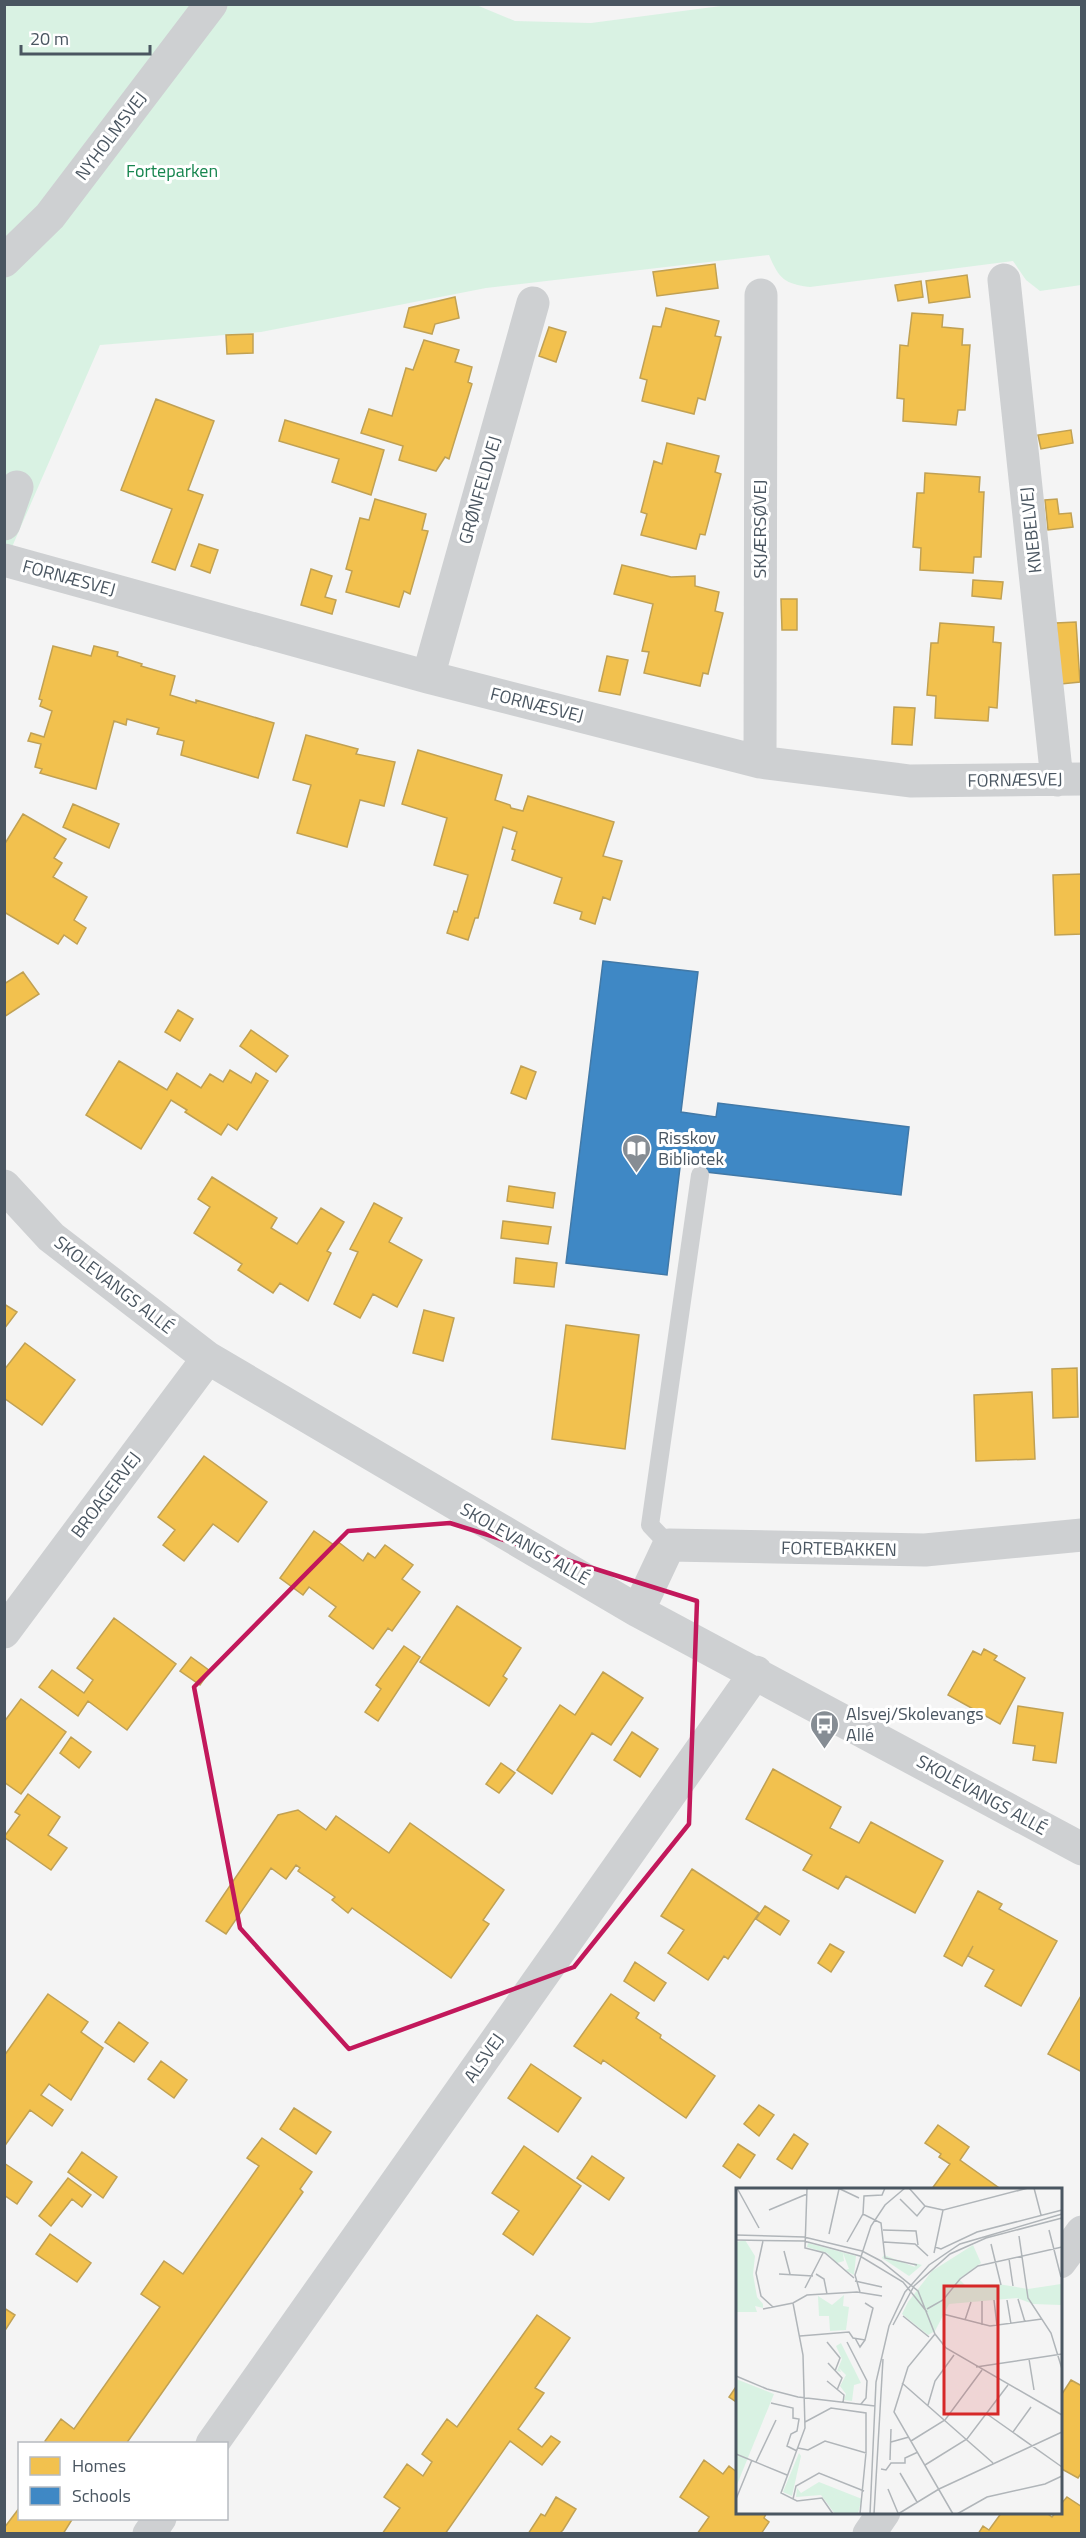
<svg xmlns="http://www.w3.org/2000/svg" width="1086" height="2538" font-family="'Titillium Web',sans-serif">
	<rect width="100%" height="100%" fill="#f4f4f4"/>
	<path fill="#d9f2e3" d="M474,4L515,21L591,23L736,4L1081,5V285L1040,291L1026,280L1013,261L810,287C785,284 779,279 769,255L486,288L261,332L100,345L5,563V5Z"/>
	<path fill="#f2c14e" stroke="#c0a154" stroke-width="1.5" d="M715,264L718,288L657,296L653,272Z
		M967,275L970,297L929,303L926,281Z
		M921,281L923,297L898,301L895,285Z
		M455,297L459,318L435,324L432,334L404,327L409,308Z
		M666,308L719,321L715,336L721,337L705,400L698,398L694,414L642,401L647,380L640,378L653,326L661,327Z
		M912,313L943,315L942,327L963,329L962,345H970L965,410H958L956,425L903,421L904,399L897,398L900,345L908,346Z
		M549,327L566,332L556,362L539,356Z
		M253,334V353L227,354L226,335Z
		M424,340L459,350L455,362L472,367L468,382L472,384L449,459L445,457L436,471L399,460L403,446L361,433L369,409L392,416L406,368L413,370Z
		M156,399L214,421L188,490L203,495L175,570L152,562L172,509L121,490Z
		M285,420L384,450L371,495L332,482L339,459L279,441Z
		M1071,430L1073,443L1041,449L1038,435Z
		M667,443L719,456L715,472L721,474L705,535L700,534L696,549L641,535L647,514L641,512L654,461L662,464Z
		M925,473L980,477L979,492H984L981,557H974L973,573L920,570L921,548L913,547L917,493H924Z
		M375,499L426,514L422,530L428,531L410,594L404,591L399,607L346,592L352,571L346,569L360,518L369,520Z
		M1057,499L1059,514L1071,513L1073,527L1048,530L1045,500Z
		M199,544L218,550L210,573L191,566Z
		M622,565L671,577L695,576V586L719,592L715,611L723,613L708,674L703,673L700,686L644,673L649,652L642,651L653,604L614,594Z
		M311,569L332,576L325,597L336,600L332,614L301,605Z
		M973,580L1003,582L1001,599L972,596Z
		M781,599H797V630H782Z
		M1076,622L1080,682L1061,684L1056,623Z
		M940,623L994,627L993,642L1001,643L997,708L989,707L988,721L935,718L936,696L927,695L931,643H938Z
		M53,646L91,656L94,646L118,652L117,656L142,664L141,666L175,676L170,695L196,703V700L274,723L258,778L181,755L184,741L157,734L159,728L127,719L126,725L114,721L96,789L40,773L42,769L35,767L41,744L28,741L31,733L44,737L52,711L40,706L42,700L39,699Z
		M607,656L628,660L620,695L599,691Z
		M894,707L915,708L912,745L892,744Z
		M306,735L358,749L356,754L395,762L384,806L360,800L347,847L297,833L311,785L293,780Z
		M418,750L502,775L495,800L510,805L511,808L523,811L528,796L614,822L603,856L622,861L610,900L603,897L595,924L580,919L582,912L554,903L562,878L512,860L515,850L512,849L517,832L503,827L478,918H475L468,940L447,933L454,911L457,912L468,875L434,865L447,818L402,804Z
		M73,804L119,824L109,848L63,827Z
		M23,814L66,839L54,858L62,863L53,877L87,897L74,920L86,928L77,944L64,935L58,944L4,912V845Z
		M1082,874V934L1055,935L1053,875Z
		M23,972L39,994L4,1017V984Z
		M178,1010L193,1019L180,1041L165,1032Z
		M251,1030L288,1056L276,1072L240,1046Z
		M119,1061L167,1090L177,1073L201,1088L210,1074L223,1082L230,1070L251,1083L256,1073L268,1081L237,1130L228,1124L221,1135L185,1112L187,1110L171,1100L141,1149L86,1115Z
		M521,1066L536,1072L526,1099L511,1093Z
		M212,1177L277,1218L271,1228L297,1244L321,1208L344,1222L327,1251L331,1253L308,1301L280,1283L273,1293L238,1270L242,1264L194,1233L210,1207L198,1199Z
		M509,1186L555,1193L553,1208L507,1201Z
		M374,1203L402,1218L389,1242L422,1260L397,1307L373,1294L360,1318L334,1304L358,1252L350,1249Z
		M503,1221L551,1227L548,1244L501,1238Z
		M516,1258L557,1263L554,1287L514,1283Z
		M4,1304L17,1312L4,1329Z
		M424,1310L454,1318L443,1361L413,1353Z
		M566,1325L639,1335L625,1449L552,1439Z
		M25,1343L75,1380L42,1425L4,1398V1370Z
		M1077,1368L1078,1417L1053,1418L1052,1369Z
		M1032,1392L1035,1459L976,1461L974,1395Z
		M204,1456L267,1502L238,1542L213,1524L184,1561L163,1545L175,1530L158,1517Z
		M314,1531L334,1545L337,1541L363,1561L368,1553L375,1558L385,1545L413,1565L402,1579L420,1592L392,1631L388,1628L373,1649L329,1616L336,1607L309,1587L303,1595L280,1578Z
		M457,1606L521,1648L503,1676L507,1679L489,1706L420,1662Z
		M114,1618L176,1664L127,1730L88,1701L78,1716L39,1687L52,1670L84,1693L93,1680L77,1668Z
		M404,1646L420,1657L378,1721L365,1712L381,1689L376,1685Z
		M984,1649L997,1656L994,1660L1025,1678L1000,1724L948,1695L973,1651L981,1655Z
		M191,1657L210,1671L200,1685L180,1671Z
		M603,1672L643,1698L611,1745L592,1733L552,1794L517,1770L560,1705L575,1715Z
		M21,1699L66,1732L21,1794L4,1782V1722Z
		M1018,1706L1063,1713L1056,1763L1033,1760L1035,1746L1013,1743Z
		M632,1732L658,1749L640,1777L614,1760Z
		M71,1737L91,1752L79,1768L60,1753Z
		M501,1763L515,1773L499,1793L486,1784Z
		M773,1769L841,1807L830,1828L859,1843L871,1822L943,1861L915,1913L846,1876L838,1889L803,1870L812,1855L746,1819Z
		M28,1794L60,1817L48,1835L67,1848L51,1870L4,1837L20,1815L15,1812Z
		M298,1810L326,1830L336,1816L389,1853L410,1823L504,1890L483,1920L489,1924L451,1978L352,1908L348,1913L332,1900L335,1897L298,1871L300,1868L296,1865L286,1879L271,1868L226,1934L206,1921L278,1815Z
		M692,1869L759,1913L728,1959L724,1956L708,1980L668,1953L684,1930L661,1916Z
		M978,1891L1002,1904L999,1909L1057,1941L1021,2006L985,1986L994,1970L968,1956L973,1946L962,1966L944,1956Z
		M765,1906L789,1921L780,1935L756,1919Z
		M830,1944L844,1952L831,1972L818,1963Z
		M635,1962L666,1983L654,2001L624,1981Z
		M48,1994L88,2022L81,2032L103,2048L71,2100L49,2084L41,2095L63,2110L52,2126L30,2110L4,2147V2056Z
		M611,1994L639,2013L636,2018L661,2035L660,2038L715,2076L686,2118L603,2060L601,2064L574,2046Z
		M1082,1994V2072L1048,2054Z
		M119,2022L148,2043L134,2062L105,2042Z
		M161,2061L187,2080L174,2098L148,2079Z
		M531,2064L581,2098L558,2132L508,2098Z
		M759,2105L774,2115L759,2136L744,2124Z
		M294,2108L331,2132L316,2154L280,2129Z
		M938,2125L969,2147L960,2160L1002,2190H931L950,2164L939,2157L941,2154L925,2143Z
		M794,2134L808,2144L792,2169L777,2159Z
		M262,2138L312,2172L300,2189L303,2192L126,2444H49L45,2441L61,2419L74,2429L160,2307L141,2294L164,2261L183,2274L259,2166L247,2158Z
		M738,2144L755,2155L740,2178L723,2166Z
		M524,2146L581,2186L533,2255L503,2234L519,2211L492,2193Z
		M82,2152L117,2177L103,2198L68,2172Z
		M592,2156L624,2178L609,2200L577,2178Z
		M4,2163L32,2182L17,2204L4,2195Z
		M68,2178L91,2195L82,2207L72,2199L51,2226L39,2216Z
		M50,2234L91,2263L77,2282L36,2254Z
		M4,2308L15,2315L4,2332Z
		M537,2315L570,2338L535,2388L544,2393L518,2429L542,2447L551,2436L560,2442L542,2465L510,2441L445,2534H382L400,2508L384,2497L407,2464L423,2476L432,2462L422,2454L447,2419L457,2427Z
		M1071,2380L1082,2386V2472L1078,2478L1060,2468V2397Z
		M738,2384V2403L729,2397Z
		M704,2460L723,2474L729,2466L738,2473V2512H767L764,2518L769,2522L761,2534H697L709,2517L680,2497Z
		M556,2497L576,2509L563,2530L559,2534H528L541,2514L545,2516Z
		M1067,2497L1082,2507V2534H978L983,2526L989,2530L1002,2512H1045L1052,2517L1056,2512H1060V2505Z
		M20,2507V2518H73L63,2534H4V2528Z"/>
	<path fill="#3f88c5" stroke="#4279a7" stroke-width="1.5" d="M603,961L698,972L681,1112L716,1117L718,1103L909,1127L901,1195L706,1172L708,1163L681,1159L667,1275L566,1263Z"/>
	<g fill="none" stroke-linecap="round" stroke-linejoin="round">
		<path stroke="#ced0d2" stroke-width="18" d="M669,1545L650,1525L700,1175"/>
		<path stroke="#ced0d2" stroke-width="33" d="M4,261L50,216L211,4
			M1004,280L1057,780
			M4,524L17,487
			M4,560L428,677L760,762L910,781L1082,779
			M428,677L533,303
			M760,762L761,295
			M4,1186L51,1237L208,1358L638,1611L1082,1849
			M638,1611L669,1545L925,1550L1082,1535
			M4,1632L208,1358
			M1060,2262L1082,2232
			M212,2444L756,1672
			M149,2534L160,2518
			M869,2534L884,2512"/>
	</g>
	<path fill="none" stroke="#c2185b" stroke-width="4.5" stroke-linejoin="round" d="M450,1523L697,1601L689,1824L574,1967L349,2049L240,1928L194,1687L348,1531Z"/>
	<defs>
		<symbol id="library-pin" viewBox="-11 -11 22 30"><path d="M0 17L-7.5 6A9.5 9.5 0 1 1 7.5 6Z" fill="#868d94" stroke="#fff"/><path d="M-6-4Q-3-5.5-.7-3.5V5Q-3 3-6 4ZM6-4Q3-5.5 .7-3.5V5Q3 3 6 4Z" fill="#fff"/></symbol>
		<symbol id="bus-pin" viewBox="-11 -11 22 30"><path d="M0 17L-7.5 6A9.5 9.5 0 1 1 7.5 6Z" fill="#868d94" stroke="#fff"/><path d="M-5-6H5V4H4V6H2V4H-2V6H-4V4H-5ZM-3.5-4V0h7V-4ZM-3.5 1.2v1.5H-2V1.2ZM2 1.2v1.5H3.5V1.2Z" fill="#fff"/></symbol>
	</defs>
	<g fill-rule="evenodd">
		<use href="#library-pin" x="620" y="1132" width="33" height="45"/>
		<use href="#bus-pin" x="808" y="1708" width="33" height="45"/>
	</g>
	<g text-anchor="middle" stroke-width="6" stroke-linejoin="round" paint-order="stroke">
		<g font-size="18" fill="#4a5661" stroke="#fff">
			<text transform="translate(111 136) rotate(-53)" y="6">NYHOLMSVEJ</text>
			<text transform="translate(480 490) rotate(-74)" y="6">GRØNFELDVEJ</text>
			<text transform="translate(760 529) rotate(-90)" y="6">SKJÆRSØVEJ</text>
			<text transform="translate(1031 530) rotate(-96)" y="6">KNEBELVEJ</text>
			<text transform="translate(69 578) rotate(15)" y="6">FORNÆSVEJ</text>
			<text transform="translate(537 705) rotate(14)" y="6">FORNÆSVEJ</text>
			<text transform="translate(1015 780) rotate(-1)" y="6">FORNÆSVEJ</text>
			<text transform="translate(114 1285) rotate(38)" y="6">SKOLEVANGS ALLÉ</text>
			<text transform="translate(106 1495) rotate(-53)" y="6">BROAGERVEJ</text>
			<text transform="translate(525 1544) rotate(30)" y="6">SKOLEVANGS ALLÉ</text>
			<text transform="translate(839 1549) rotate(1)" y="6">FORTEBAKKEN</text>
			<text transform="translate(982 1795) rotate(29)" y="6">SKOLEVANGS ALLÉ</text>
			<text transform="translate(484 2058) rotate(-55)" y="6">ALSVEJ</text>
		</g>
		<g font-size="18" fill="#17864f" stroke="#fff">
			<text x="172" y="177">Forteparken</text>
		</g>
		<g font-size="18" fill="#4a5661" stroke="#fff" text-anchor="start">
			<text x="658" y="1144">Risskov<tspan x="658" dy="21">Bibliotek</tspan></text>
			<text x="846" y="1720">Alsvej/Skolevangs<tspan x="846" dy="21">Allé</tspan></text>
		</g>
	</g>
	<g transform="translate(736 2188)">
		<rect width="326" height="326" fill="#f4f4f4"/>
		<path d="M9,52L19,68L17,86L21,109L27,116V120L19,118L21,124H0V54ZM72,55L120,68L118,87L109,82L113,81L107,65L108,73L101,75L91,65L71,59ZM237,57L245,75L223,91L230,98L262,96L292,101L325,96V117L297,116L281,110L213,116L199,143L192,147L166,126L172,114L196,83ZM148,67L179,79L178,75L186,77L173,88L146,70ZM108,107L107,118L113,119L110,142L94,143L93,128H83L82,108L96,117ZM105,155L125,195L118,197L116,213L108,212L110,206L104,198L110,187L103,180L105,184L101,183L106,171L100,158ZM0,191L38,206L0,299ZM63,265L65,268L56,308L47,304ZM83,294L126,311L122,325L99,326L85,307L60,309L61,300L65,305Z" fill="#d9f2e3"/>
		<path fill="none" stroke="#b0b5b9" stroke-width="1.5" d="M1,0L23,40M71,0L69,60L89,65L118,90M102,0L123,10M173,0L189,18L207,22M298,0L305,27M164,11L181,28L189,18M33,22L71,6M127,26L128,8L146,7L149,0M147,42L180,43L182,57M313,42L325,89M93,46L103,1M0,47L68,49L126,63L145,73L182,103L199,146L210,160L326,227M283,48L292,110L315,145L326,181M0,52L68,53L124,68L167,94L191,124M27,53L20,85L25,108L37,119M111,54L127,26L145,35L149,70L181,77M148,54L179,56L192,68M255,56L265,97M199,59L205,61L241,44L326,22M48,63L54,86M198,65L207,22L292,0M273,71L277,98M43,86L77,88M80,86L88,91L91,106M119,93L146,99M69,100L87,65M124,104L119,87L135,38L149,17L169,0M282,111L289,134M258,112L261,138M271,112L275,136M57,115L67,167L69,240L45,305L61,313L86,310L97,326M27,121L57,115L71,107L121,104L146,108M191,121L207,112L224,91L242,78L326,59M207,126L254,138L306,131M167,128L193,149M229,132L235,114M157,137L178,98L214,66L250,50L326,30M246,137V113M199,146L172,179L158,224L217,326M64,148L113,144L117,150L129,152L137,120L129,115M119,150L124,159L129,152M91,154L104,170L99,183M111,154L131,193L130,210L125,216M293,171L298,202M92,175L106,190L101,202M240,179L326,166M0,188L31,201L62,209L139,218M91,193L108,207L107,215M166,195L257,275M35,215L57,220V230L63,231L61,243L55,246L51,258L61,263M192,217L199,193L218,167M251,226L326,279M277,244L295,219M175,253L209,232L246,182M155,254L173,249M62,260L72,262L89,253L130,265V225L95,220L69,234M0,266L51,287M154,272L155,241M20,274L40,232M189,277L231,251L272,197M145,281L150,282L155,275H169V270L182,264M164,285L181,314M152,301L162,325M0,311L16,272M57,311L60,298L83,285L128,303M124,326L130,265M134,326L140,194L153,138L169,104L193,77L224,56L326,26M138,326L147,171M162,326L203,301L326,244M221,326L251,309L309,296L326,288"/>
		<path fill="#d62828" fill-opacity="0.15" stroke="#d62828" stroke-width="3" d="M208,98H262V226H208Z"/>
		<rect width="326" height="326" fill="none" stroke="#4a5661" stroke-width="3"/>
	</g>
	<rect width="1086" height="2538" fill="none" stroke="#4a5661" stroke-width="12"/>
	<rect x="18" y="2442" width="210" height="78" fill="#ffffff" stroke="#b7bbc0" stroke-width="1.5"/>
	<rect x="30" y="2457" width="30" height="18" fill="#f2c14e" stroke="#b7bbc0" stroke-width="1.5"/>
	<text x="72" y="2472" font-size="18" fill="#4a5661">Homes</text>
	<rect x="30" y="2487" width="30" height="18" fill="#3f88c5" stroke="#b7bbc0" stroke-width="1.5"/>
	<text x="72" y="2502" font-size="18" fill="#4a5661">Schools</text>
	<path d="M21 45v9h129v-9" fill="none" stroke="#4a5661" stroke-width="3"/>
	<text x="30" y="45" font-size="18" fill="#4a5661" stroke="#ffffff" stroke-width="4.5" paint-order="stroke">20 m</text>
</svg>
